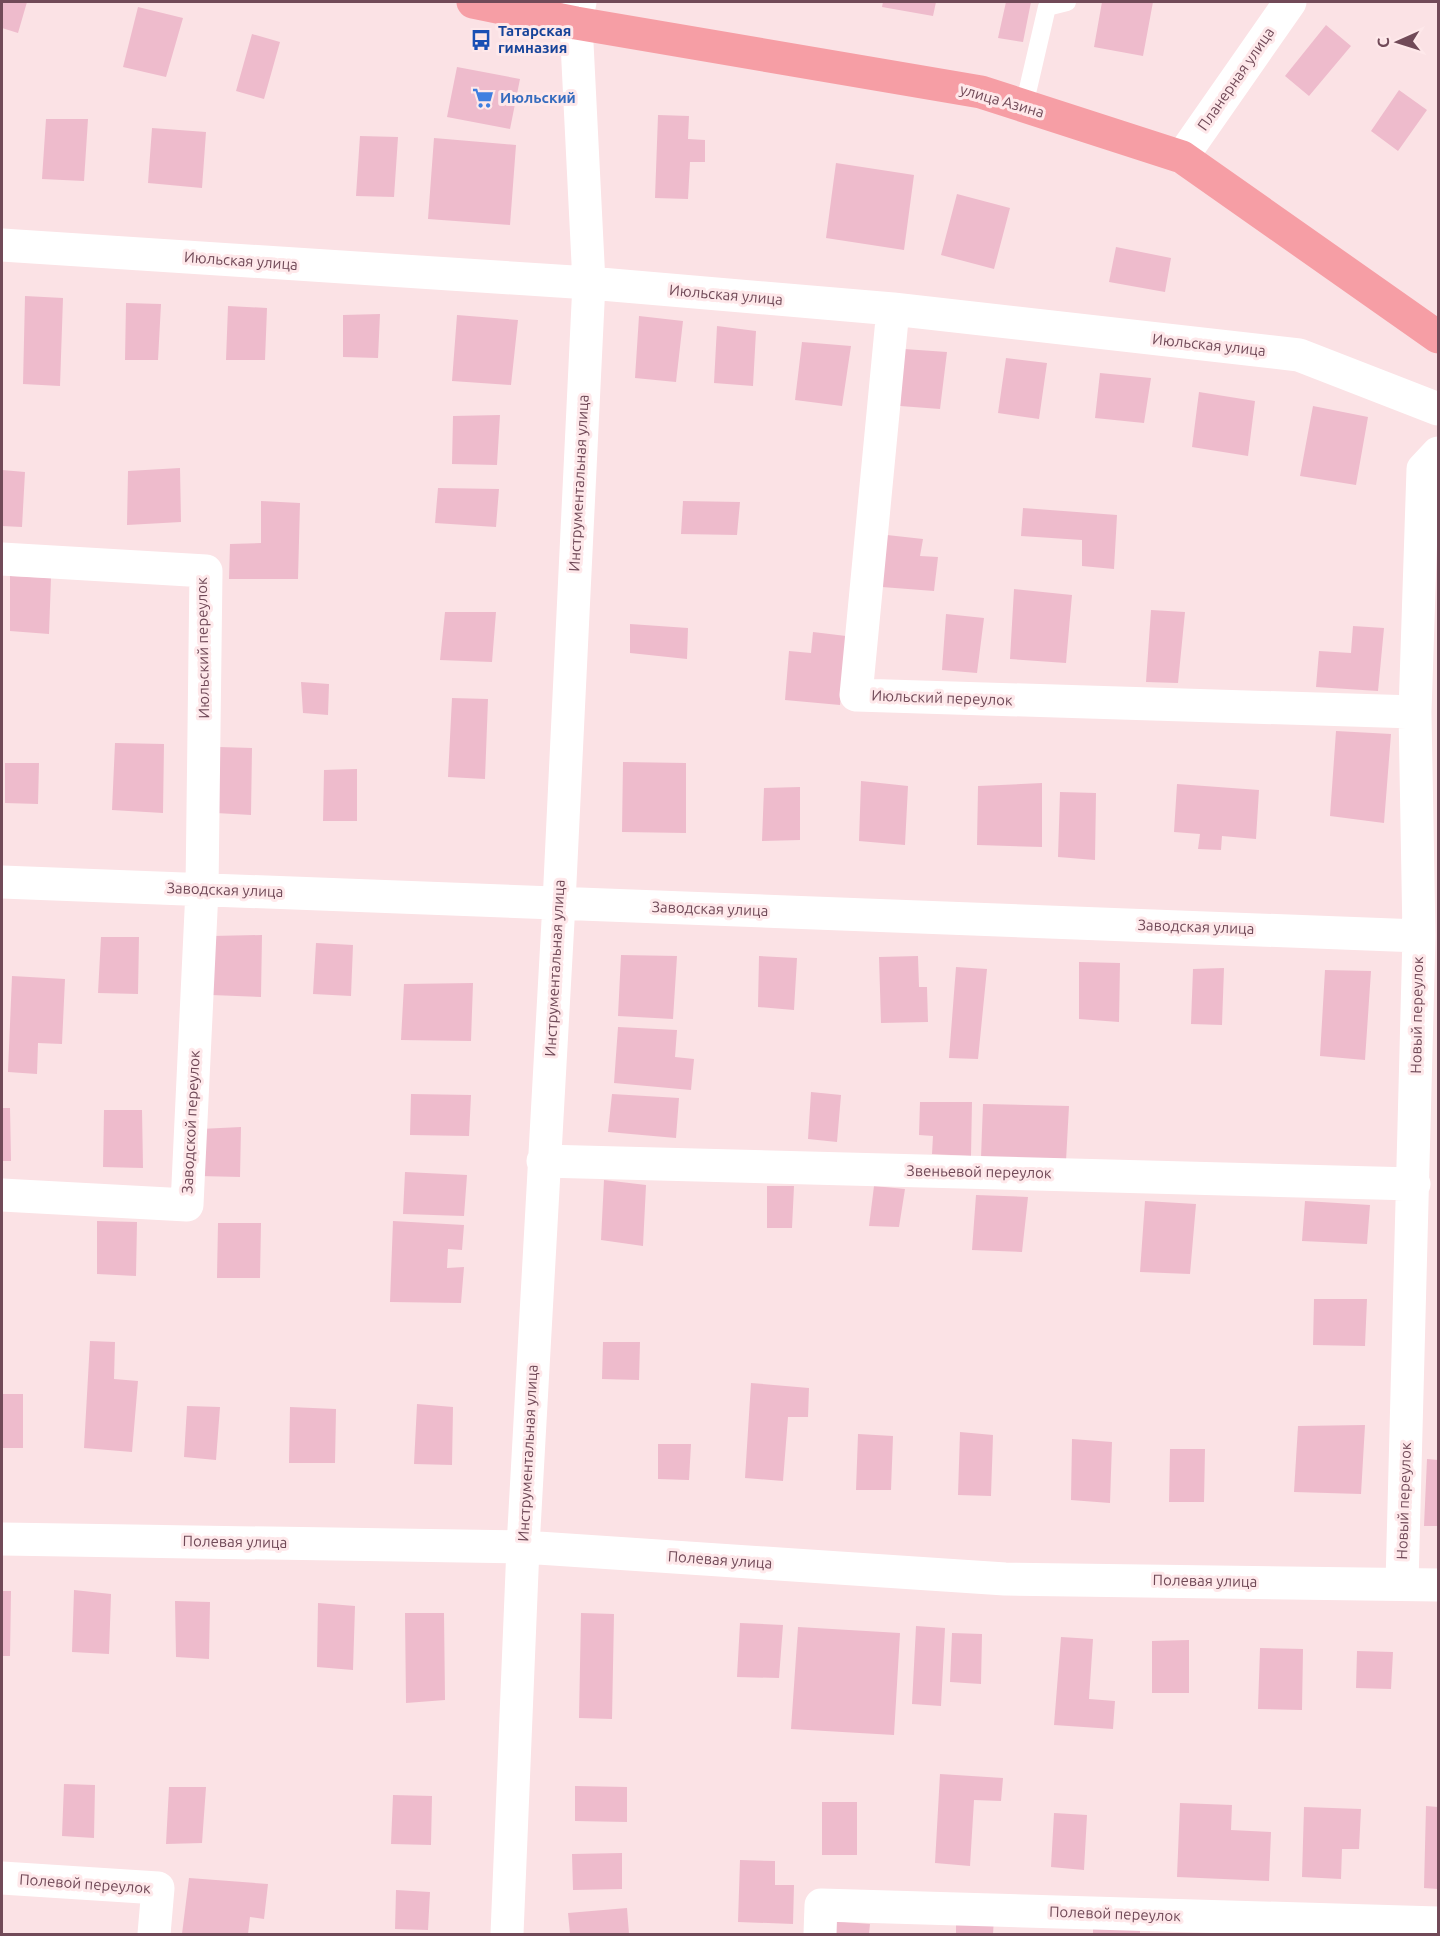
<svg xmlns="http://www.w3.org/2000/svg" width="1440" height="1936" font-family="Ubuntu,sans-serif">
	<rect width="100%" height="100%" fill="#fbe2e5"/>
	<path fill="#ebc" d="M2,2H27L18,33L2,28Z
		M883,2H936L933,16L882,7Z
		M1006,2H1031L1023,42L998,38Z
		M1102,2H1153L1143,56L1094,47Z
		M138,7L183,18L166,77L123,67Z
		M1326,25L1351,46L1309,96L1285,76Z
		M252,34L280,42L264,99L236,91Z
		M457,67L520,79L510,129L447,117Z
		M1399,90L1427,110L1398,151L1371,131Z
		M658,115L689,116L688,139L705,140V162H690L688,199L655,198Z
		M46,119H88L84,181L42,179Z
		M152,128L206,132L202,188L148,183Z
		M360,136L398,137L394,197L356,196Z
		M434,138L516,145L510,225L428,219Z
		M836,163L914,175L904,250L826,238Z
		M957,194L1010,208L994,269L941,255Z
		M1116,247L1171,258L1165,292L1109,282Z
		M25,296L63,298L60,386L23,384Z
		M126,303L161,304L158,360H125Z
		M228,306L267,308L265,360H226Z
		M380,314L378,358L343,357V315Z
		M457,315L518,320L511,385L452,381Z
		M639,316L683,321L676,382L635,378Z
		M717,326L756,331L753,386L714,383Z
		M802,342L851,346L842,406L795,400Z
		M904,349L947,352L940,409L900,406Z
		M1006,358L1047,363L1039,419L998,413Z
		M1100,373L1151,378L1144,423L1095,418Z
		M1199,392L1255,401L1248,456L1192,447Z
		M1313,406L1368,417L1356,485L1300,476Z
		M500,415L497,465L452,464L453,416Z
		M180,468L181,522L127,525L128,471Z
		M2,470L25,472L22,527L2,526Z
		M438,488L499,489L496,527L435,523Z
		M261,501L300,503L298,579H229L230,544L261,543Z
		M683,501L740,502L737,535L681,534Z
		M1023,508L1117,515L1114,569L1082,566V540L1021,536Z
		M887,535L923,539L920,556L938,557L934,591L882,587Z
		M10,576L51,578L49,634L10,631Z
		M1014,589L1072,595L1066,663L1010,659Z
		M1151,610L1185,612L1178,683L1146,682Z
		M445,612H496L492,662L440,660Z
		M946,614L984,618L977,673L942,670Z
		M630,624L688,628L687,659L630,653Z
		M1353,626L1384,628L1378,691L1316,687L1319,651L1351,653Z
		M813,632L846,636L840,705L785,700L789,651L811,653Z
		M301,682L329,684L328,715L303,713Z
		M452,698L488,699L485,779L448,777Z
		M1336,731L1391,734L1384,823L1330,816Z
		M115,743L164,744L163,813L112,810Z
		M219,747L252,748L251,815L216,813Z
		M623,762L686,763V833L622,832Z
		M5,763H39L38,804L5,803Z
		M357,769V821H323L324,770Z
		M861,781L908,786L905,845L859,841Z
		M1042,783V847L977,845L978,786Z
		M1177,784L1259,790L1256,839L1222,836L1221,850L1198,849L1200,834L1174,832Z
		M800,787V840L762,841L764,788Z
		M1060,792L1096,793L1095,860L1058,857Z
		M262,935L261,997L211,995L212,936Z
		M101,937H139L138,994L98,993Z
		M316,943L353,945L351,996L313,994Z
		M621,955L677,956L673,1019L618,1016Z
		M759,956L797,958L794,1010L758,1007Z
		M918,956L919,987H927L928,1022L881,1023L879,957Z
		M1079,962L1120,963L1119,1022L1079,1019Z
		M956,967L987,969L978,1059L949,1058Z
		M1224,968L1222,1025L1191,1024L1193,969Z
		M1325,970L1371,971L1365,1060L1320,1056Z
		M12,976L65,979L62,1044L38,1043L37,1074L8,1072Z
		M473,983L471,1041L401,1040L404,984Z
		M618,1027L677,1030L675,1057L694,1059L691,1090L614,1083Z
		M811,1092L841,1095L837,1142L808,1139Z
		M411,1094L471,1095L469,1136L410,1135Z
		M612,1094L679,1098L676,1138L608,1132Z
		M920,1102H972L971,1156L932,1154L933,1136L919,1135Z
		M983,1104L1069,1106L1066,1161L981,1158Z
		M2,1108H10L11,1161H2Z
		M104,1110H142L143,1168L103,1167Z
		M241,1127L240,1177L199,1176L200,1129Z
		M405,1172L467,1175L464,1216L403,1214Z
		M604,1180L646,1185L643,1246L601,1240Z
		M767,1186H794L792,1228H767Z
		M874,1186L905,1189L899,1227L869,1226Z
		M976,1195L1028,1197L1022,1252L972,1250Z
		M1145,1201L1196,1204L1190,1274L1140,1272Z
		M1305,1201L1370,1205L1367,1244L1302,1241Z
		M97,1221L137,1222L136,1276L97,1274Z
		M393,1221L464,1225L462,1250L448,1249L447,1268L464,1267L461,1303L390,1302Z
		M218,1223H261L260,1278H217Z
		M1314,1299H1367L1365,1346L1313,1345Z
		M90,1341L115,1342L114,1379L138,1381L132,1452L84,1448Z
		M603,1342H640L639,1380L602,1379Z
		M751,1383L809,1388L808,1417H788L783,1481L745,1478Z
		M2,1394H23V1448H2Z
		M417,1404L453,1407L452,1465L414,1464Z
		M187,1406L220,1407L216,1460L184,1457Z
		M290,1407L336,1409L335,1463H289Z
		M1365,1425L1361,1494L1294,1492L1298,1426Z
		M960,1432L993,1435L991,1496L958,1495Z
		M858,1434L893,1436L891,1490H856Z
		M1072,1439L1112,1442L1110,1503L1071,1500Z
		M658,1444H691L689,1480L658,1479Z
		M1170,1449H1205L1204,1502H1169Z
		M1427,1459L1438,1460V1526H1424Z
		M74,1590L111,1594L109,1654L72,1652Z
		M2,1591H11L10,1656H2Z
		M175,1601L210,1602L209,1659L176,1657Z
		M318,1603L355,1606L353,1670L317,1667Z
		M405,1613H444L445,1700L406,1703Z
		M581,1613L614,1614L612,1719L579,1718Z
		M740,1623L783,1625L779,1678L737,1677Z
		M916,1626L945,1628L941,1706L912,1704Z
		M798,1627L900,1633L894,1735L791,1729Z
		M952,1633L982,1634L981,1684L950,1682Z
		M1061,1637L1093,1639L1089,1699L1115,1701L1113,1729L1054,1725Z
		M1189,1640V1693H1152V1641Z
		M1260,1648L1303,1649L1302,1710L1258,1709Z
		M1357,1651L1393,1652L1391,1689L1356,1688Z
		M940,1774L1003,1778L1001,1801L974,1800L970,1866L935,1863Z
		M64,1784L95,1785L94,1838L62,1836Z
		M575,1786L627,1787V1822L575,1821Z
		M169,1787H206L202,1843L166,1844Z
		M393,1795L432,1796L431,1845L391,1844Z
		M822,1802H857V1855H822Z
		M1180,1803L1232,1805L1231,1830L1271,1832L1269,1881L1177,1877Z
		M1426,1806L1438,1807V1889L1424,1888Z
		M1304,1807L1361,1809L1359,1849H1342L1341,1879L1302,1877Z
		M1054,1813L1087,1815L1084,1870L1051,1867Z
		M622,1853V1889L573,1890L572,1854Z
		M740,1860L775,1861V1885H794L793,1924L738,1922Z
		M189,1878L268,1884L264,1919L250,1917L248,1934H182Z
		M396,1890L430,1892L428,1930L395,1929Z
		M627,1908L629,1934H570L568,1913Z
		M956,1917L994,1918L993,1934H956Z
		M831,1921L870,1924L869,1934H830Z
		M1093,1925L1140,1929V1934H1093Z"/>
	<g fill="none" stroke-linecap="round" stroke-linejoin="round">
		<path stroke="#fff" stroke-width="18" d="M1024,106L1047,7L1067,2"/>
		<path stroke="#fff" stroke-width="33" d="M1182,157L1290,2
			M2,245L589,283L893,309L1299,355L1438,409
			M893,309L856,695L1415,712
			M2,559L206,571L202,890L187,1205L2,1195
			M2,882L1419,936
			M543,1161L1414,1184
			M2,1539L523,1547L1005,1579L1438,1585
			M1402,1583L1419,936L1415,712L1423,469L1438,453
			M2,1878L158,1888L154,1934
			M507,1934L523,1547L559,903L589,283L576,23L580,2
			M820,1934L821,1905L1438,1923"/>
		<path stroke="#f69ea5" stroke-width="33" d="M473,2L576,23L981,92L1182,157L1438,337"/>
	</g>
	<defs>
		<symbol id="bus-bare" viewBox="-9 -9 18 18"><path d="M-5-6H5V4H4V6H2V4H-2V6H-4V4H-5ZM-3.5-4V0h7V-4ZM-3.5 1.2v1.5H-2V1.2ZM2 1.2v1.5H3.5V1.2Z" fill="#1a4fb4" stroke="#fee8ea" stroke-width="2.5" paint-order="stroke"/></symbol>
		<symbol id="supermarket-bare" viewBox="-9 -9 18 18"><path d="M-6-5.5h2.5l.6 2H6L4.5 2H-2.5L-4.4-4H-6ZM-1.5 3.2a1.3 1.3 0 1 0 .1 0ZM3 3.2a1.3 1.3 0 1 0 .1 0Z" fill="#3f7fe0" stroke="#fee8ea" stroke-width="2.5" paint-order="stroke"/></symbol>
	</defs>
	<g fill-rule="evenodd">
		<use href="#bus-bare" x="466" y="25" width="30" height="30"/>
		<use href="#supermarket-bare" x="468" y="83" width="30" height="30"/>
	</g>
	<g text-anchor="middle" stroke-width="6" stroke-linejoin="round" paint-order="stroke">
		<g font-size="15" font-weight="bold" fill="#164399" stroke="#fee8ea" text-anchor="start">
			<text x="498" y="36">Татарская<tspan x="498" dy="17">гимназия</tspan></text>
		</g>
		<g font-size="15" fill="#714a58" stroke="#fee8ea">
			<text transform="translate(1236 79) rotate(-55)" y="5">Планерная улица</text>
			<text transform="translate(1002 101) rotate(16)" y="5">улица Азина</text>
			<text transform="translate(241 261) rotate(4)" y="5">Июльская улица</text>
			<text transform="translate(726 295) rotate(5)" y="5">Июльская улица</text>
			<text transform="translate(1209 345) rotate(6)" y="5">Июльская улица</text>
			<text transform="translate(579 483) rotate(-87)" y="5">Инструментальная улица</text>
			<text transform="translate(203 648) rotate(-91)" y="5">Июльский переулок</text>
			<text transform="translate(942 698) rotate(2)" y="5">Июльский переулок</text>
			<text transform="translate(225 890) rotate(2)" y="5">Заводская улица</text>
			<text transform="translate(710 909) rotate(2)" y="5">Заводская улица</text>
			<text transform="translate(1196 927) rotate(2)" y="5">Заводская улица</text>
			<text transform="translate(555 968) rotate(-87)" y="5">Инструментальная улица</text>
			<text transform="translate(1417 1015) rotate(-89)" y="5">Новый переулок</text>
			<text transform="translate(191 1122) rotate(-87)" y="5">Заводской переулок</text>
			<text transform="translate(979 1172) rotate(1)" y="5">Звеньевой переулок</text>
			<text transform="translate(528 1453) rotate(-87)" y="5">Инструментальная улица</text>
			<text transform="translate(1404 1501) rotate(-88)" y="5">Новый переулок</text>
			<text transform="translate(235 1542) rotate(1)" y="5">Полевая улица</text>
			<text transform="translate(720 1560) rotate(4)" y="5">Полевая улица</text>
			<text transform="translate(1205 1581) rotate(1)" y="5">Полевая улица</text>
			<text transform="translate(85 1884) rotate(4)" y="5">Полевой переулок</text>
			<text transform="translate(1115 1914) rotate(2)" y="5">Полевой переулок</text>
		</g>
		<g font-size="15" font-weight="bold" fill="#366cbe" stroke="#fee8ea" text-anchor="start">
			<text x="500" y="103">Июльский</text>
		</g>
	</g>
	<rect width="1440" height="1936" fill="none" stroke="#714a58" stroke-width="6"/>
	<g transform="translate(1398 42) rotate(267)" stroke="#fee8ea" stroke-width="4.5" paint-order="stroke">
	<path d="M0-4.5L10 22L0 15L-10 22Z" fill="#714a58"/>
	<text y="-9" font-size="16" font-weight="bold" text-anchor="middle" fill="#714a58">С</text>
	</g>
</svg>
